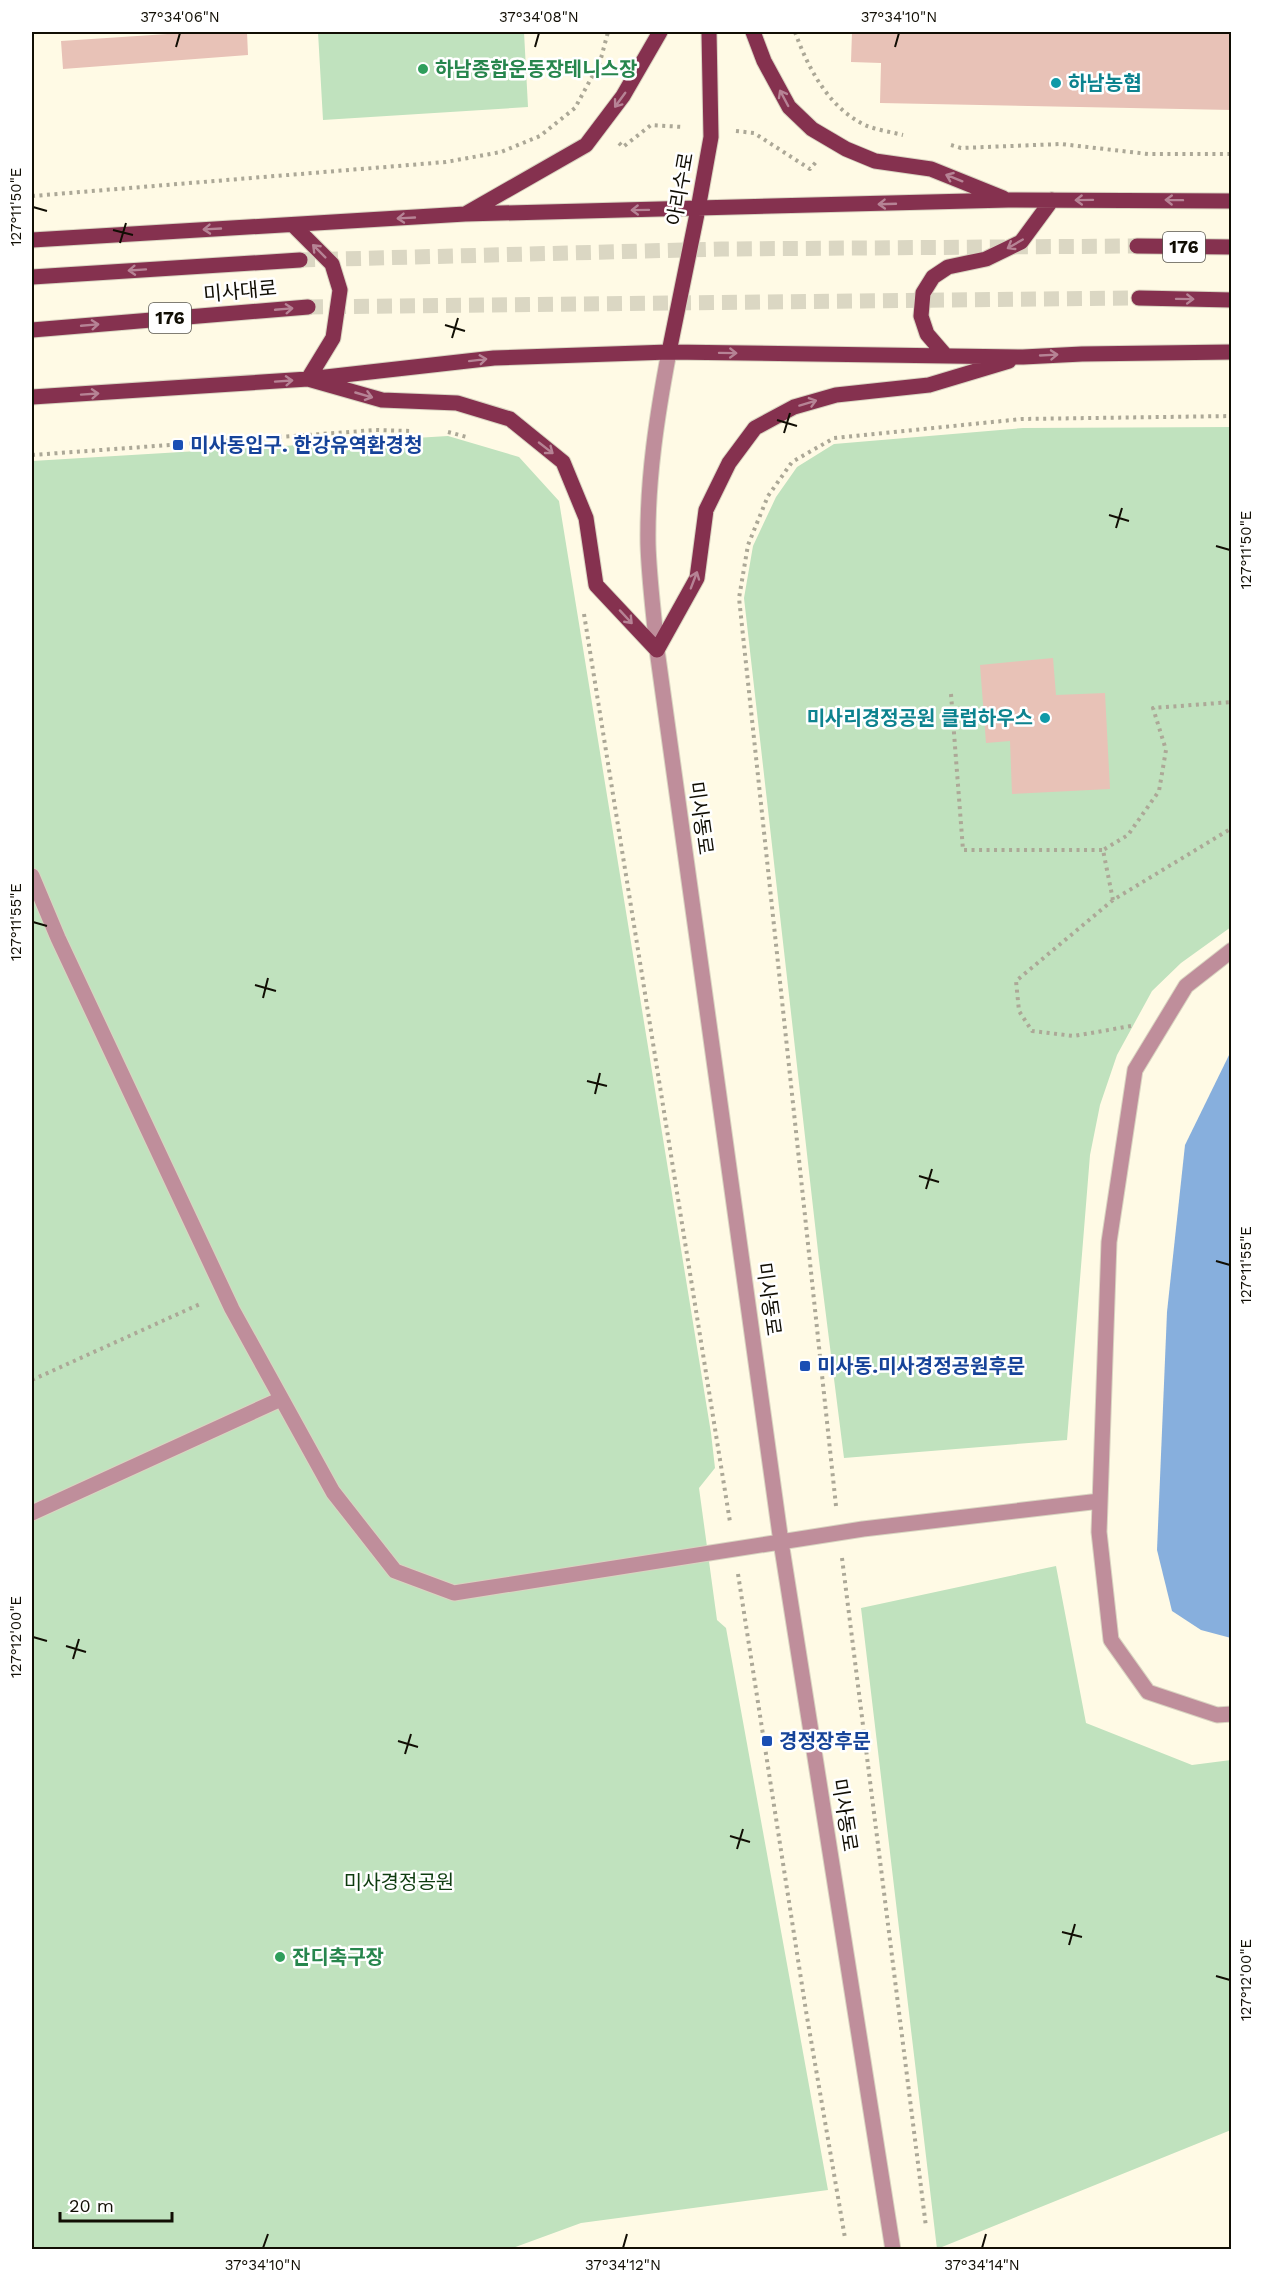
<svg xmlns="http://www.w3.org/2000/svg" width="1263" height="2281" font-family="'Work Sans','Noto Sans KR',sans-serif">
	<rect width="100%" height="100%" fill="#fffae5"/>
	<path fill="#c0e2be" d="M318,32H524L528,107L323,120Z
		M1231,427V927L1181,963L1152,991L1117,1055L1100,1105L1090,1155L1067,1440L844,1458L819,1260L744,598L753,546L776,497L797,467L834,444L1023,428Z
		M448,436L519,457L559,501L711,1433L715,1468L699,1488L717,1620L726,1628L828,2190L581,2223L510,2249L32,2250V461Z
		M1056,1566L1086,1723L1192,1765L1231,1760V2130L937,2249L861,1608Z"/>
	<path fill="#87afdd" d="M1231,1051V1638L1201,1630L1172,1611L1157,1550L1167,1312L1185,1145Z"/>
	<path fill="#e8c2b7" d="M198,32H247L248,55L63,69L61,41Z
		M852,32H1232V110L880,103L881,63L851,62Z
		M1053,658L1056,695L1105,693L1110,789L1012,794L1010,741L986,743L980,665Z"/>
	<g fill="none" stroke-linecap="round" stroke-linejoin="round">
		<path stroke="#dbd7c3" stroke-width="15" stroke-dasharray="15 8" stroke-linecap="butt" d="M300,260L722,249L1137,246
			M308,307L1139,298"/>
		<defs>
			<path id="minor" d="M669,352C657,415 647,480 648,544C649,579 654,615 657,650L781,1542L893,2250
				M32,876L58,938L232,1309L333,1492L395,1571L454,1593L863,1529L1100,1501
				M1232,950L1186,986L1135,1070L1109,1242L1099,1532L1111,1640L1148,1692L1217,1715L1232,1714
				M32,1513L281,1399"/>
			<path id="major" d="M753,32L764,61L789,107L812,129L846,149L875,161L931,169L1003,198
				M467,213L586,145L623,96L660,32
				M293,225L332,264L340,290L333,338L308,379L382,400L457,403L510,419L563,462L586,518L596,585L657,650L697,578L706,510L729,463L755,428L794,407L836,395L929,385L1009,361
				M32,240L465,214L1008,200L1232,201
				M1137,246L1232,247
				M32,277L300,260
				M1139,298L1232,300
				M32,330L308,307
				M669,352L698,209L711,137L709,32
				M946,356L927,334L921,316L923,293L933,277L948,267L986,259L1021,242L1052,200
				M32,397L308,379L494,358L669,352L1023,357L1082,354L1232,352"/>
		</defs>
		<use href="#minor" stroke="#d9d4c1" stroke-width="17"/>
		<use href="#major" stroke="#d9d4c1" stroke-width="17"/>
		<path stroke="#aca897" stroke-width="4" stroke-dasharray="3 4.5" stroke-linecap="butt" d="M795,32C808,68 829,109 867,126C878,130 891,132 903,135
			M736,131L754,133L810,169L816,162
			M619,143L623,147L651,125L683,127
			M951,145L961,148L1061,144L1148,154H1232
			M32,196L446,162L501,152L540,136L575,108L600,62L608,32
			M448,432L467,437
			M32,455L376,430L411,431
			M584,614L730,1522
			M951,694L963,850H1103
			M1113,900L1103,850L1128,835L1159,791L1166,750L1153,708L1232,702
			M1131,1026L1074,1036L1032,1031L1019,1011L1016,981L1113,900L1232,828
			M32,1380L200,1304
			M836,1506L739,598L748,545L768,496L792,462L834,438L1022,419L1232,416
			M842,1558L926,2227
			M738,1574L806,2011L845,2238"/>
		<use href="#minor" stroke="#bf8e9b" stroke-width="15"/>
		<use href="#major" stroke="#85314f" stroke-width="15"/>
	</g>
	<defs><path id="oneway-shaft" d="M-6 0H5M1.5-3L5.5 0L1.5 3" fill="none" stroke-width="1.6" stroke-linecap="round" stroke-linejoin="round" transform="scale(1.5)"/></defs>
	<g stroke="#b68395">
		<use href="#oneway-shaft" transform="translate(784 98) rotate(-118)"/>
		<use href="#oneway-shaft" transform="translate(620 100) rotate(126)"/>
		<use href="#oneway-shaft" transform="translate(954 178) rotate(-158)"/>
		<use href="#oneway-shaft" transform="translate(1084 200) rotate(179)"/>
		<use href="#oneway-shaft" transform="translate(1174 200) rotate(-179)"/>
		<use href="#oneway-shaft" transform="translate(887 204) rotate(178)"/>
		<use href="#oneway-shaft" transform="translate(640 210) rotate(179)"/>
		<use href="#oneway-shaft" transform="translate(406 218) rotate(177)"/>
		<use href="#oneway-shaft" transform="translate(212 229) rotate(177)"/>
		<use href="#oneway-shaft" transform="translate(1015 244) rotate(150)"/>
		<use href="#oneway-shaft" transform="translate(319 251) rotate(-135)"/>
		<use href="#oneway-shaft" transform="translate(137 270) rotate(176)"/>
		<use href="#oneway-shaft" transform="translate(1185 299) rotate(1)"/>
		<use href="#oneway-shaft" transform="translate(284 309) rotate(-5)"/>
		<use href="#oneway-shaft" transform="translate(90 325) rotate(-5)"/>
		<use href="#oneway-shaft" transform="translate(728 353) rotate(1)"/>
		<use href="#oneway-shaft" transform="translate(1049 355) rotate(-3)"/>
		<use href="#oneway-shaft" transform="translate(478 360) rotate(-7)"/>
		<use href="#oneway-shaft" transform="translate(284 381) rotate(-4)"/>
		<use href="#oneway-shaft" transform="translate(90 394) rotate(-4)"/>
		<use href="#oneway-shaft" transform="translate(364 395) rotate(16)"/>
		<use href="#oneway-shaft" transform="translate(808 403) rotate(-17)"/>
		<use href="#oneway-shaft" transform="translate(546 448) rotate(38)"/>
		<use href="#oneway-shaft" transform="translate(694 580) rotate(-69)"/>
		<use href="#oneway-shaft" transform="translate(626 617) rotate(47)"/>
	</g>
	<path fill="none" stroke="#110e04" stroke-width="2" d="M176,47L180,33M535,47L539,33M895,47L899,33M33,207L47,211M113,230L133,235M120,243L126,223M445,325L465,331M452,338L458,318M777,420L797,426M784,433L790,413M1109,515L1129,521M1116,528L1122,508M1216,546L1230,550M33,922L47,926M255,985L276,991M263,998L268,978M587,1081L607,1086M595,1094L600,1073M919,1176L939,1182M926,1189L932,1169M1216,1261L1230,1265M33,1637L47,1641M66,1646L86,1652M73,1659L79,1639M398,1741L418,1747M405,1754L411,1734M730,1836L750,1842M737,1849L743,1829M1062,1932L1082,1937M1069,1945L1075,1924M1216,1976L1230,1980M263,2248L268,2234M623,2248L627,2234M982,2248L986,2234"/>
	<g fill="#2e9e5b" stroke="#fff" stroke-width="2">
		<circle cx="423" cy="69" r="6"/>
		<circle cx="280" cy="1957" r="6"/>
	</g>
	<g fill="#0f9aa8" stroke="#fff" stroke-width="2">
		<circle cx="1056" cy="83" r="6"/>
		<circle cx="1045" cy="718" r="6"/>
	</g>
	<g fill="#1a4fb4" stroke="#fff" stroke-width="2">
		<rect x="172" y="439" width="12" height="12" rx="3"/>
		<rect x="799" y="1360" width="12" height="12" rx="3"/>
		<rect x="761" y="1735" width="12" height="12" rx="3"/>
	</g>
	<g text-anchor="middle" stroke-width="5" stroke-linejoin="round" paint-order="stroke">
		<g fill="#fff" stroke="#58564f" stroke-width="1.5">
			<rect x="1163" y="232" width="42" height="30" rx="4.5"/>
			<rect x="149" y="303" width="42" height="30" rx="4.5"/>
		</g>
		<g font-size="18" font-weight="bold" fill="#110e04">
			<text x="1184" y="253">176</text>
			<text x="170" y="324">176</text>
		</g>
		<g font-size="20" font-weight="bold" fill="#27864d" stroke="#fff" text-anchor="start">
			<text x="435" y="76">하남종합운동장테니스장</text>
			<text x="292" y="1964">잔디축구장</text>
		</g>
		<g font-size="20" font-weight="bold" fill="#0d838f" stroke="#fff" text-anchor="start">
			<text x="1068" y="90">하남농협</text>
			<text x="1033" y="725" text-anchor="end">미사리경정공원 클럽하우스</text>
		</g>
		<g font-size="20" fill="#110e04" stroke="#fff">
			<text transform="translate(680 189) rotate(-80)" y="7">아리수로</text>
			<text transform="translate(240 291) rotate(-5)" y="7">미사대로</text>
			<text transform="translate(701 818) rotate(82)" y="7">미사동로</text>
			<text transform="translate(769 1299) rotate(82)" y="7">미사동로</text>
			<text transform="translate(845 1815) rotate(81)" y="7">미사동로</text>
		</g>
		<g font-size="20" font-weight="bold" fill="#164399" stroke="#fff" text-anchor="start">
			<text x="190" y="452">미사동입구. 한강유역환경청</text>
			<text x="817" y="1373">미사동.미사경정공원후문</text>
			<text x="779" y="1748">경정장후문</text>
		</g>
		<g font-size="20" fill="#0e3c0f" stroke="#fff">
			<text x="399" y="1889">미사경정공원</text>
		</g>
	</g>
	<rect width="1263" height="2281" fill="none" stroke="#ffffff" stroke-width="66"/>
	<path d="M60 2212v9h112v-9" fill="none" stroke="#110e04" stroke-width="3"/>
	<text x="69" y="2212" font-size="18" fill="#110e04" stroke="#ffffff" stroke-width="4.5" paint-order="stroke">20 m</text>
	<rect x="33" y="33" width="1197" height="2215" fill="none" stroke="#110e04" stroke-width="2"/>
	<g font-size="15" text-anchor="middle" fill="#110e04">
		<text x="180" y="22">37°34'06"N</text>
		<text x="539" y="22">37°34'08"N</text>
		<text x="899" y="22">37°34'10"N</text>
		<text transform="translate(16 207) rotate(-90)" y="5">127°11'50"E</text>
		<text transform="translate(1246 550) rotate(-90)" y="5">127°11'50"E</text>
		<text transform="translate(16 922) rotate(-90)" y="5">127°11'55"E</text>
		<text transform="translate(1246 1265) rotate(-90)" y="5">127°11'55"E</text>
		<text transform="translate(16 1637) rotate(-90)" y="5">127°12'00"E</text>
		<text transform="translate(1246 1980) rotate(-90)" y="5">127°12'00"E</text>
		<text x="263" y="2270">37°34'10"N</text>
		<text x="623" y="2270">37°34'12"N</text>
		<text x="982" y="2270">37°34'14"N</text>
	</g>
</svg>
